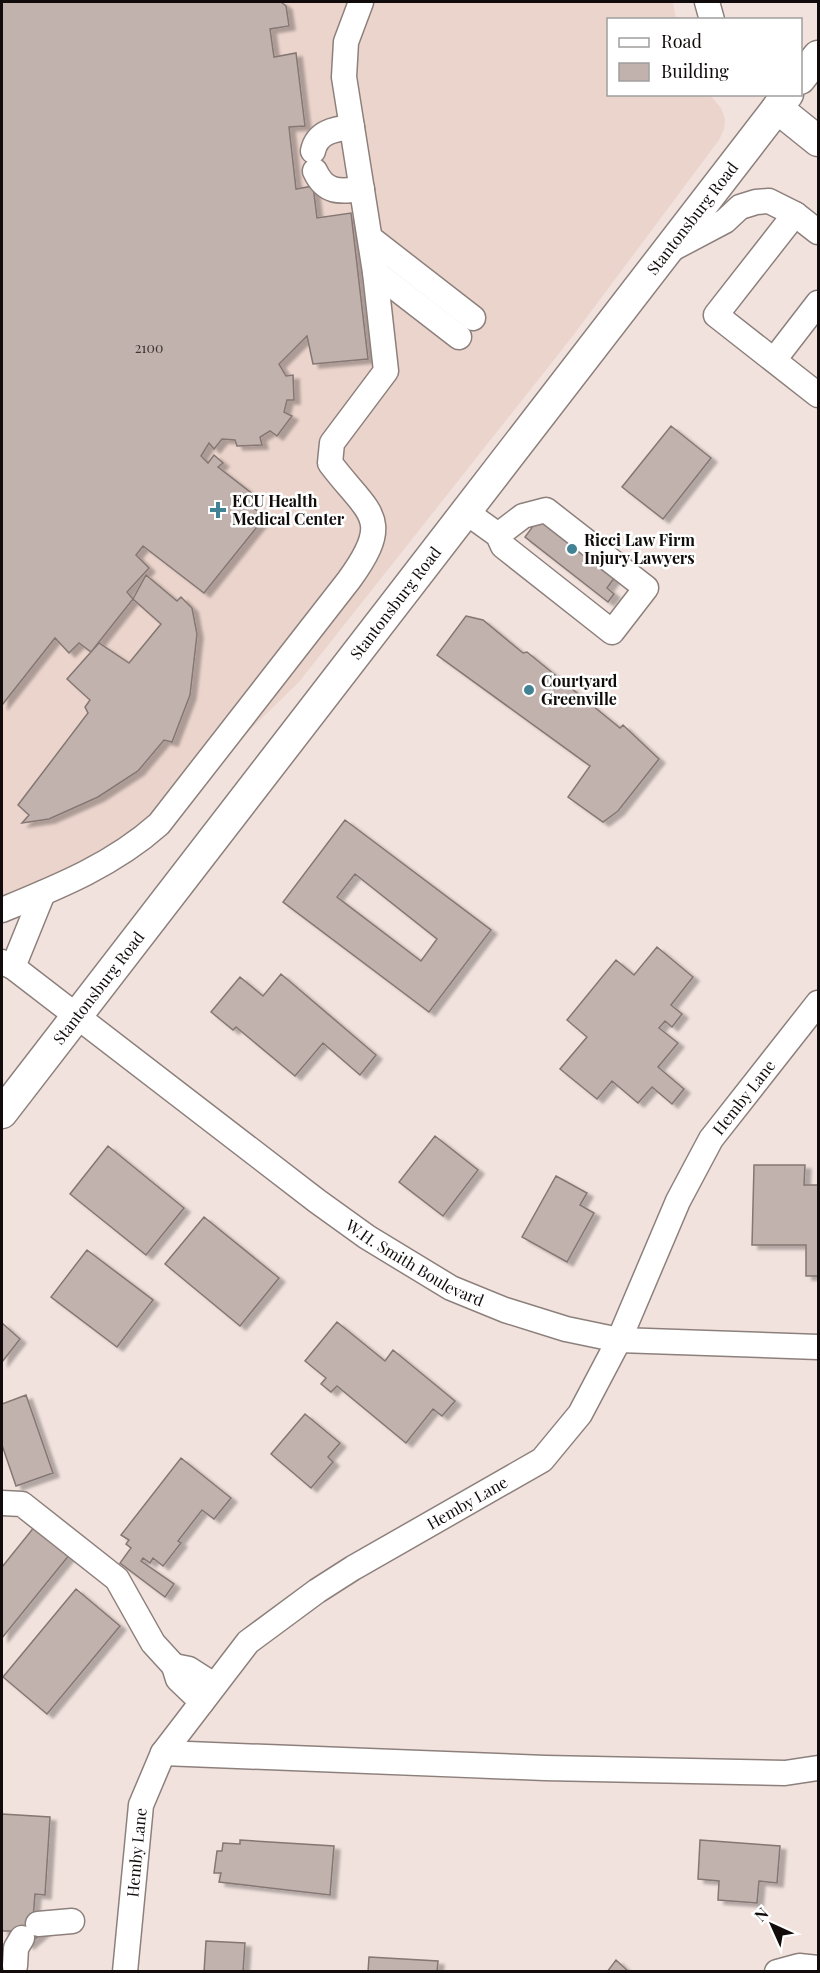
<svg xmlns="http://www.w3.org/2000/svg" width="820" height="1973" font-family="'Playfair Display',serif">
	<defs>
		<filter id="shadow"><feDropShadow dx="6" dy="4" stdDeviation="1.5" flood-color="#0004"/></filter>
	</defs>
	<rect width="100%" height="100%" fill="#f1e2dd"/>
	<path fill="#ebd4cc" d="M2,2H673L676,19L608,20V94L710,95L721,108L725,119L724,129L719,140L572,337L299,682L125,851L2,905Z"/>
	<path fill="#c1b2ae" stroke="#857773" stroke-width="1.5" fill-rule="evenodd" filter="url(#shadow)" d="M2,2H281L286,6L289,26L270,29L274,57L296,53L305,126L289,127L296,189L313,186L317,218L351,213L368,359L313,364L307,336L279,364L286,376L293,375L294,400H287L284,412L292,416L277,436L270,431L260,437L262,445L237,446L235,440L222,439L214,449L209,443L201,456L208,463L214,455L223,463L218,467L258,498L251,506L265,517L204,593L143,546L136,555L149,568L127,592L133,599L91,652L79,643L69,653L55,638L2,705Z
		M671,426L711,458L663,519L622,487Z
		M542,514L618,573L607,588L614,594L608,602L525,537Z
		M146,575L177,601L181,597L192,608L197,634L190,695L172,742L164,740L138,771L98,797L49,819L22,823L29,815L18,805L88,713L85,707L90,700L67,679L99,643L129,663L161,624L133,599Z
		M466,616L483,620L523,653L527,652L620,728L623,725L659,759L618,811L603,822L568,797L590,766L437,655Z
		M345,820L491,930L429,1012L283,902ZM355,874L437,939L421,961L337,897Z
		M657,947L693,977L671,1005L682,1014L672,1027L665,1021L659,1028L678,1043L658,1067L684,1089L672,1104L652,1087L638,1103L612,1081L597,1099L560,1069L587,1037L567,1020L616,960L634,975Z
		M281,974L376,1055L360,1075L323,1043L295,1076L236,1027L233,1030L211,1012L240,977L263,996Z
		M435,1136L478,1170L443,1216L399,1182Z
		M108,1146L184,1208L146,1255L70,1194Z
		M754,1165H805L804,1185H818V1276H806V1245H752Z
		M556,1176L587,1193L580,1205L594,1213L567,1262L522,1237Z
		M204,1217L279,1278L240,1326L165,1264Z
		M87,1250L153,1300L117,1347L51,1297Z
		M337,1322L385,1361L393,1350L455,1401L442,1416L433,1409L406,1443L337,1386L331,1392L321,1384L326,1378L305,1361Z
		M2,1323L20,1339L2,1362Z
		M26,1395L53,1473L16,1486L2,1445V1404Z
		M305,1414L340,1443L328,1457L333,1462L311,1488L271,1454Z
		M181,1458L231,1498L214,1519L202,1510L178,1541L181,1543L163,1566L153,1558L150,1563L143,1558L141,1561L174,1584L165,1597L120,1563L131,1548L126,1544L129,1540L121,1535Z
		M35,1526L70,1554L2,1638V1567Z
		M76,1589L120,1626L47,1714L3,1677Z
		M2,1814L50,1817L45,1895L35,1894L33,1919L44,1931L28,1945L16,1931H2Z
		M240,1840L334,1846L330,1895L219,1882L221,1873H214L217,1851H222L223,1843L240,1844Z
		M700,1840L780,1846L777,1883L759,1881L757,1903L718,1900L719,1881L698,1879Z
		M206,1941L245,1943L243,1972H204Z
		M369,1957L438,1961L437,1972H368Z
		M616,1960L629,1972H607Z"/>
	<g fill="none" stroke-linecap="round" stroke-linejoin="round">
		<defs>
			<g id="minor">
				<path d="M707,2L712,20"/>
				<path d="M313,151C317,132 334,129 352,127"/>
				<path d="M315,171C325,193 339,192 362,189"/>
				<path d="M818,232L795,214L716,315L818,395"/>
				<path d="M370,238L473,318"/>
				<path d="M670,250L725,221L740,207L756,202L769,201L795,214"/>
				<path d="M375,272L459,337"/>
				<path d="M774,360L818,303"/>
				<path d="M466,512L498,535L503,546L612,632L646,588L546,510L523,516L498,535"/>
				<path d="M2,910C58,887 113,865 159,824L349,580C395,517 368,514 330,463L332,443L386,371L375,272L344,77L346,42L361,2"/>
				<path id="s1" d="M2,962L13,967L317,1201L367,1237L451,1288L505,1310L566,1329L619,1340L818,1347"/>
				<path d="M13,967L43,893"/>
				<path d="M2,1503L22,1504L117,1579L153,1643L174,1666"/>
				<path d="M202,1702L178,1679L174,1666L189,1669L214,1685"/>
				<path d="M163,1753L545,1768L785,1773L818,1768"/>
				<path d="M38,1924L72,1921"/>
				<path d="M15,1966L16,1948L22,1938"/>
				<path id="s2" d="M125,1972L141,1805L163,1753L248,1642L317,1591L353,1568L542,1460L580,1414L619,1340L678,1201L711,1139L818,1003"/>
				<path d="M777,1972L799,1966L818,1968"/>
			</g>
			<g id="major">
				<path d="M800,79L818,56"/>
				<path d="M777,108L818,141"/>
				<path id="s3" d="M2,1113L788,94"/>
			</g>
		</defs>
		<use href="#minor" stroke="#8d807c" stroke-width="27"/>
		<use href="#major" stroke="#8d807c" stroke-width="33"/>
		<use href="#minor" stroke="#fff" stroke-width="24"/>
		<use href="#major" stroke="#fff" stroke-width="30"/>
	</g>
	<g fill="#418294" stroke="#fff" stroke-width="2">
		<path d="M215 501h6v6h6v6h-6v6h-6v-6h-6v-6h6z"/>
		<circle cx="572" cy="549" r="6"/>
		<circle cx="529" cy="690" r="6"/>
	</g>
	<g text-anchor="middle" stroke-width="5" stroke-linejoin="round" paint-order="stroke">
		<g font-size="14" fill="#3d3634">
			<text x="149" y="353">2100</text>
		</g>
		<g font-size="16" fill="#110c0b" stroke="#fff">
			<text dy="6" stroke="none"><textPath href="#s3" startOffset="1130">Stantonsburg Road</textPath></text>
			<text dy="6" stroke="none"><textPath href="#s3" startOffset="644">Stantonsburg Road</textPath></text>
			<text dy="6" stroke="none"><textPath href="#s3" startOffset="158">Stantonsburg Road</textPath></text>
			<text dy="6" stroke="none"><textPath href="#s2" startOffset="1128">Hemby Lane</textPath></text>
			<text dy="6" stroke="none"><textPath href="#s1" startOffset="512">W.H. Smith Boulevard</textPath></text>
			<text dy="6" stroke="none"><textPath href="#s2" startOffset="624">Hemby Lane</textPath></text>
			<text dy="6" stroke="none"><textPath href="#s2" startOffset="120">Hemby Lane</textPath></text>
		</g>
		<g font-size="16" font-weight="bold" fill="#110c0b" stroke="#fff" text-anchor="start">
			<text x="232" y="507">ECU Health<tspan x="232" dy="18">Medical Center</tspan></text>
			<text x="584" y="546">Ricci Law Firm<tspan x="584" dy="18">Injury Lawyers</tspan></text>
			<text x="541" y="687">Courtyard<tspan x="541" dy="18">Greenville</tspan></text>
		</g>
	</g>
	<rect width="820" height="1973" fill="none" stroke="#110c0b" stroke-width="6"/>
	<rect x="607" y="18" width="195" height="78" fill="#ffffff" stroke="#a09e9d" stroke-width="1.5"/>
	<rect x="619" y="38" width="30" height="9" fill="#ffffff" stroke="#a09e9d" stroke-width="1.5"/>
	<text x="661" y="48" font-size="18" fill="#110c0b">Road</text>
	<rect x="619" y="63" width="30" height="18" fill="#c1b2ae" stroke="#a09e9d" stroke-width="1.5"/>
	<text x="661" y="78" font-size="18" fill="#110c0b">Building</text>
	<g transform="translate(772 1925) rotate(315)" stroke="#ffffff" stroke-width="4.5" paint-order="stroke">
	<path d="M0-4.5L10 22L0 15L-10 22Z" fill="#110c0b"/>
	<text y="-9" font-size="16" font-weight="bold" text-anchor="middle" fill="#110c0b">N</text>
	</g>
</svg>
